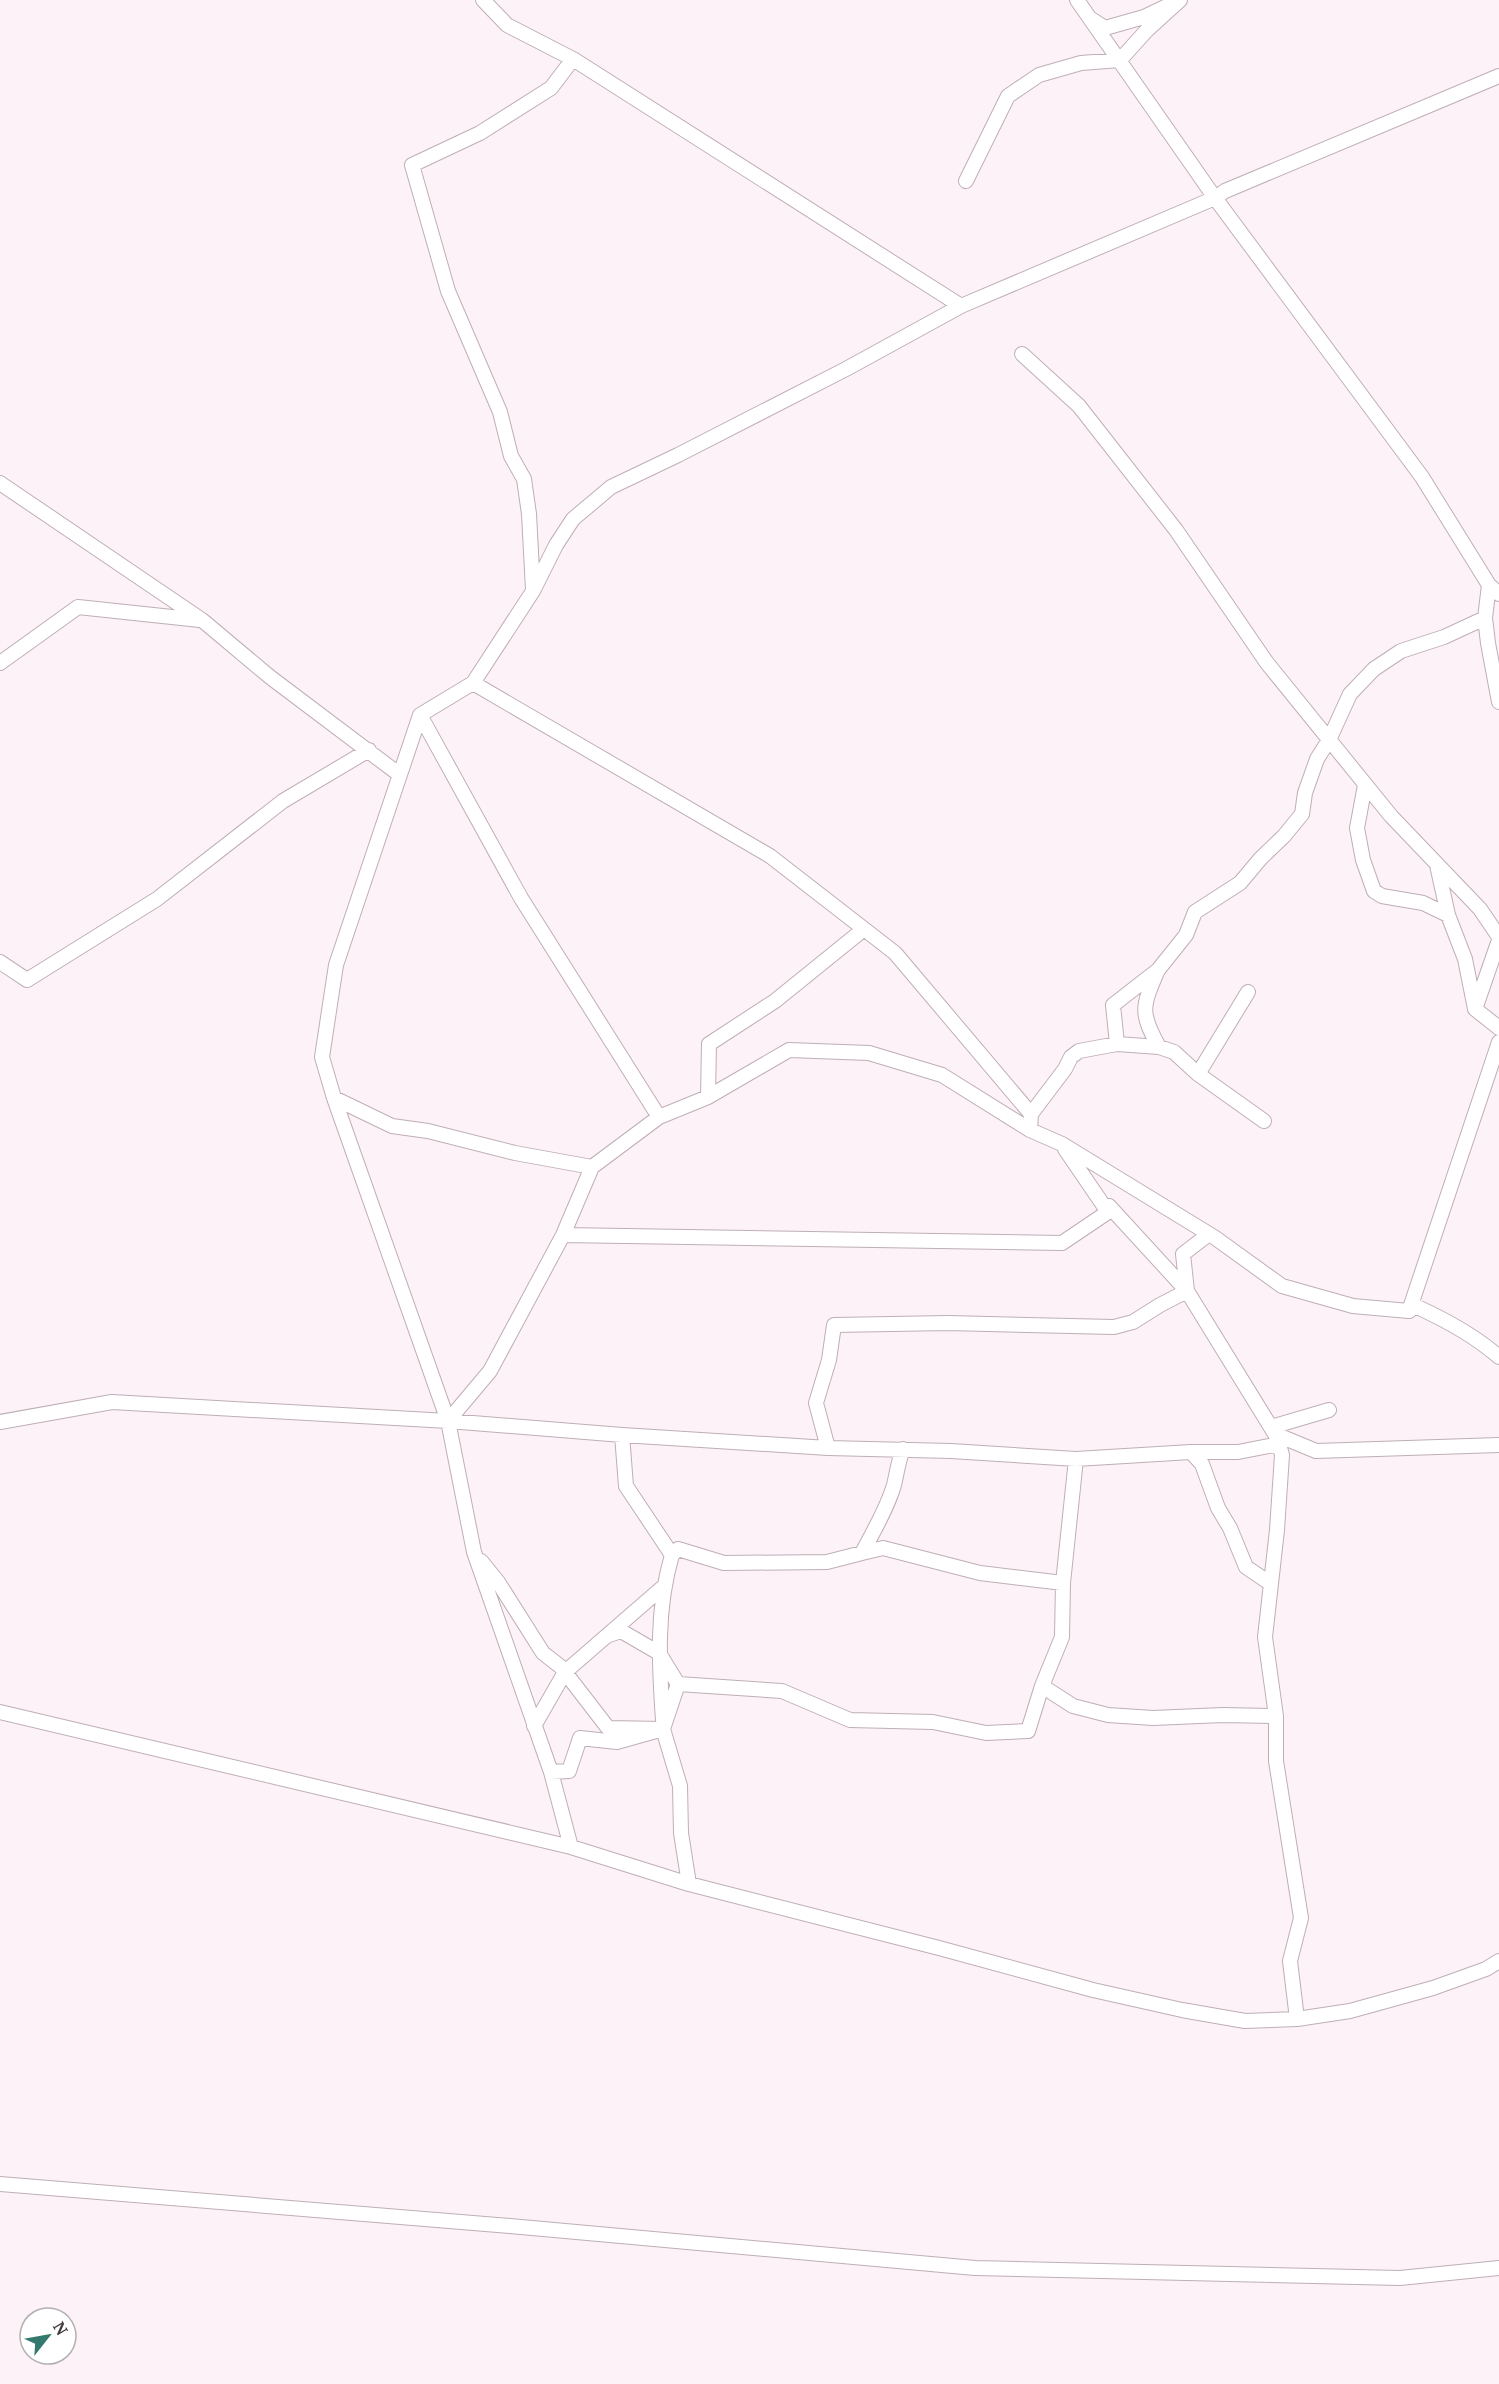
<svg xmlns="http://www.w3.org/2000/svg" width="1499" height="2384" font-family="'PT Serif',serif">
	<rect width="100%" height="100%" fill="#fdf2f8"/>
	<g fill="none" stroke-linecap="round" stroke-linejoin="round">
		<defs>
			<path id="minor" d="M483,0L507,25L573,59L961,306
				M1077,0L1215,198L1422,477L1489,585L1499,594
				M1091,19L1105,28L1144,17L1167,6
				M966,181L1008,96L1039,75L1081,63L1120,60L1147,30L1180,0
				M1022,354L1079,406L1176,530L1267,663L1391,816L1480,909L1499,937
				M0,483L202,620L270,677L400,775
				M1489,585L1485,618L1488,643L1499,702
				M533,590L529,514L524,479L511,456L500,412L448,291L412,165L480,133L551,88L573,59
				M0,663L78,607L200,620
				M473,683L770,856L895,953L1031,1114L1030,1130
				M420,715L521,898L659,1117
				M1365,785L1357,828L1363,860L1374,891L1382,896L1423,903L1448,915
				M1437,865L1448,915L1465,959L1475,1009
				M1499,940L1475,1009L1499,1028
				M0,962L27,980L157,899L283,801L369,750
				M1157,972C1142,1007 1140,1013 1159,1047
				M1117,1044L1113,1005L1158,970L1186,935L1195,912L1240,883L1261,858L1284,836L1302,814L1305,793L1317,759L1329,740L1350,694L1374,669L1401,651L1444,637L1485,618
				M1198,1074L1248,992
				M708,1097L709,1044L775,1001L864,929
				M334,1098L392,1126L428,1131L515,1153L592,1167
				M1031,1114L1065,1069L1071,1057L1079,1051L1117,1044L1159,1047L1174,1052L1198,1074L1264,1121
				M1065,1149L1108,1212L1109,1206L1187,1291L1275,1434
				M563,1235L1062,1243L1108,1212
				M1409,1311L1499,1042
				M448,1421L490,1371L563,1235L592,1167L659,1117L708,1097L789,1050L869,1053L942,1075L1030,1130L1062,1144L1214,1237L1282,1286L1353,1306L1409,1311L1415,1306C1446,1320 1474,1335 1499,1357
				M0,1422L112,1402L448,1421L622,1435L828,1448L951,1451L1076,1459L1191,1452H1238L1279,1444L1275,1434L1316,1451L1499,1445
				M1271,1427L1329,1410
				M622,1435L626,1486L672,1555C656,1609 659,1663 663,1720
				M1279,1444L1282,1455L1277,1530L1265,1637L1276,1716V1761L1301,1918L1290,1961L1297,2019
				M828,1448L816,1403L829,1360L834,1325L948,1323L1114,1327L1133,1322L1160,1305L1187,1291L1183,1254L1209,1234
				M903,1449C898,1462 897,1473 894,1485C887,1509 873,1532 862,1553L883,1548L980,1573L1063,1583
				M1191,1452L1202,1464L1218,1508L1230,1528L1246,1567L1271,1584
				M672,1555L678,1549L724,1563L827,1562L862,1553
				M481,1561L498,1582L543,1653L561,1667L608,1728L663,1729L680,1786L681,1833L689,1884
				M609,1635L621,1631L659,1653L678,1684
				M1042,1686L1073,1706L1108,1715L1153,1718L1223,1715L1276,1716
				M0,1712L571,1847L689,1884L939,1948L1093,1990L1182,2010L1245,2021L1297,2019L1350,2011L1433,1988L1486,1969L1499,1961
				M534,1726L565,1672L663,1587
				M551,1772L569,1771L580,1738L617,1742L663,1729L678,1684L782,1691L850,1720L933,1722L986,1733L1028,1731L1042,1686L1062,1637L1063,1583L1076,1459
				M571,1847L551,1772L474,1552L448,1421L334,1098L322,1057L336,965L420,715L473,683L533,591L556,545L573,519L611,487L678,455L846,369L961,306L1215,198L1225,191L1499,76
				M0,2184L510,2226L975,2268L1400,2278L1499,2268"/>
		</defs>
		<use href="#minor" stroke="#bfaeb7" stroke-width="16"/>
		<use href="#minor" stroke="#fff" stroke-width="14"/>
	</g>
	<g transform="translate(48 2336) rotate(59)"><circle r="28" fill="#ffffff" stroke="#b3b0b1" stroke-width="1.5"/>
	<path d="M0-4.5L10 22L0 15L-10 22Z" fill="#33796e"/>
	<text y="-9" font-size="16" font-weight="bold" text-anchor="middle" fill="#40393d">N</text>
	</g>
</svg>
